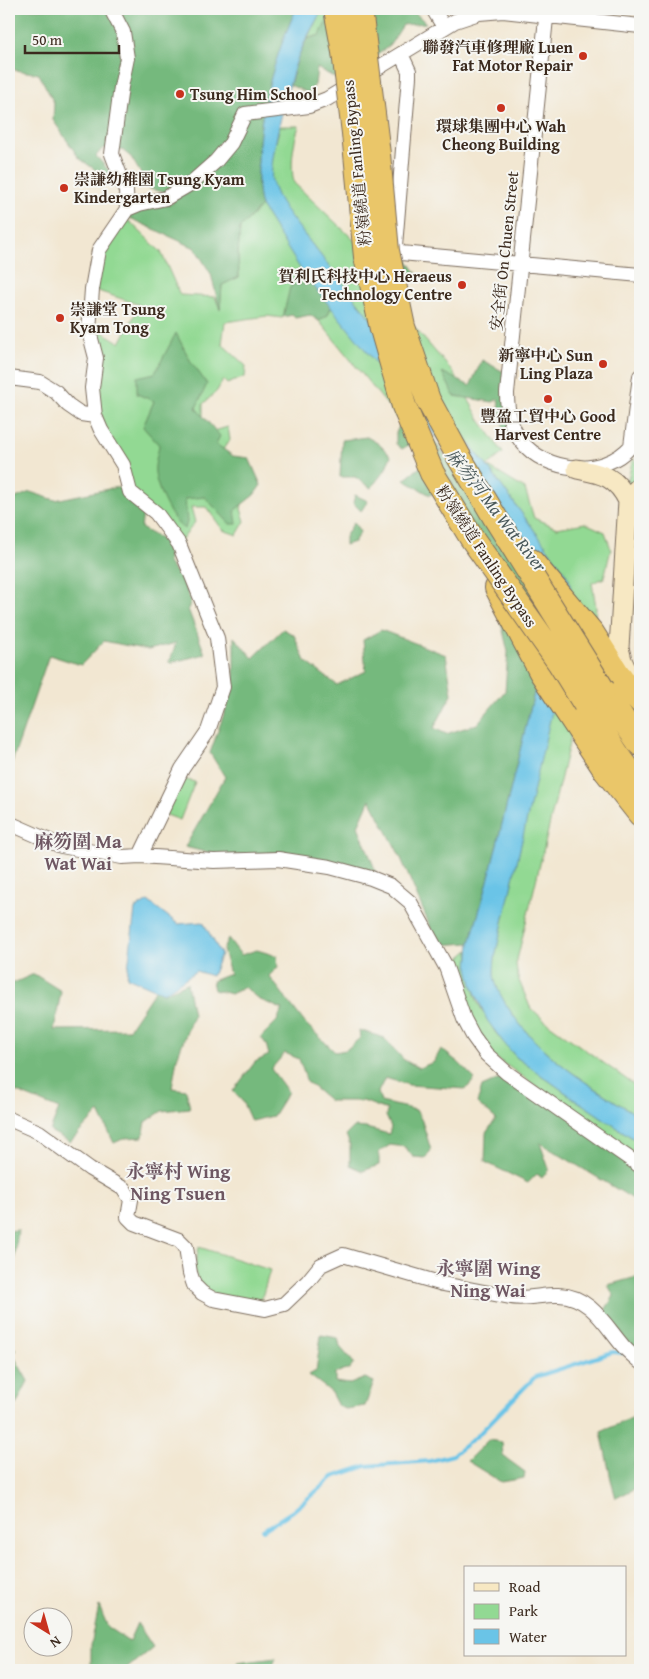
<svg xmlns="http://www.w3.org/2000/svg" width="649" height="1679" font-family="'Gentium Book Plus','Noto Serif SC',serif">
	<rect width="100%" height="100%" fill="#f6f6f2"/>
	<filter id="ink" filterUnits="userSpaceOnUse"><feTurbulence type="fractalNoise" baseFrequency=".02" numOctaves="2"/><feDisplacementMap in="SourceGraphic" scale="10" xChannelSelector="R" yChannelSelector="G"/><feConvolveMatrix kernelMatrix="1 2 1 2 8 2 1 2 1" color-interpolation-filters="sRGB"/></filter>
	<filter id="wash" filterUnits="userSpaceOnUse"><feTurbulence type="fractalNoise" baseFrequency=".0096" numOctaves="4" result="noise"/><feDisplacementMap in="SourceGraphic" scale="20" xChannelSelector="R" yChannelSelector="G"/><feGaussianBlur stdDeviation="1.12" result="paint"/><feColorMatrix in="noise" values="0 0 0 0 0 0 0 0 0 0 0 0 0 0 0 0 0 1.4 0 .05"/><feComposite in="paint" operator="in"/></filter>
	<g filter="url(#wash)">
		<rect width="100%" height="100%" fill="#f2e7d2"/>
		<path fill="#92d993" stroke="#668258" d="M323,9H333L320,35L307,39Z
			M280,126H299C293,144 290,165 294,183L374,259L402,313L453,372L480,420L503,453L487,466L525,489L534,518L557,528L585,523L605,532L611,549L604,578L592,583L596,607L591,652L516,964L518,978L530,1007L545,1021L640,1089V1117C591,1086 538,1056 507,1006C501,996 495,986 494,974C494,965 495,956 497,948L541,756L569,579L562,568L487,466L303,233C292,218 275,200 271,180C269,163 276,143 280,126Z
			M261,206L299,266L312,284L296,285L291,310L282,318L267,316L225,322L222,344L246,366L245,377L227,384L223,380L217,391L203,404V434L228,427L230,440L218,456L244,494L241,509L245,521L237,535L223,530L206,507H191L195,522L179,544L130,492L104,434L89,323L120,343L140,305L92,289L99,250L123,215L161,252L180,295L215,297L220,309L222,285L239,277L238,254L240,228Z
			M331,307L386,374L401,422L319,321L328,315Z
			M633,458L640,470V480L633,486L627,483Z
			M179,778L195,782L180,820L164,814Z
			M469,950L468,968L472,985L478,1003L495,1032L516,1057L573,1098L640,1143V1158L493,1056L458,998L456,961Z
			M199,1247L270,1270L260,1304L229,1300L200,1287L194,1269Z"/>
		<path fill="#75b97d" stroke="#58724e" d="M9,9H296C274,59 259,109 258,164C258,178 257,193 261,206L240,228L238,254L239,277L222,285L220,310L211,274L195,248L123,215L173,203L172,194L150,189L131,157L121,149L103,148L96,156L113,175L112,182L79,158L53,120L54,103L39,74L9,69Z
			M333,9H411L426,23L403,25L390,45L343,82L317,68L315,85L308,93L290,85L298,57L307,39L320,35Z
			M406,258L417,274L410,280L406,277L409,287L392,294L389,281Z
			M296,284H312L331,307L328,315L319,321L310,315L295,318L292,315L283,317L290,287Z
			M176,333L190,360L207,384L196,408L220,436L216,444L233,456L249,458L261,485L254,495L235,510L237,524H230L205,497L185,499L187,522L185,529C173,525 155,485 155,472C154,464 158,453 159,445L143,427L154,401L137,394V377L155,373Z
			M482,360L504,372L514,429L504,430L498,399L493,402L454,396L442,372L470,386Z
			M417,417L441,450L433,456L442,451L553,616L488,881L470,943L438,945L400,856L370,799L358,826L376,872L284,852L221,856L185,847L225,777L210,753L234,686V637L253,658L283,629L294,635L305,661L337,685L366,671L363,640L381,630L446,655L452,694L434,728L446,734L477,724L505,691L508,652L500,618L495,568L465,549L445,522L453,481L430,495L404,480L429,460L412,443L402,449L396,444V433L401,422Z
			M367,437L379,444L391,456L385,470L371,488L355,477H340L342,440Z
			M118,487L143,513L141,528L168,543V563L183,582L191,601L188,609L205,654L169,663L176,643L148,650L104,641L81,665L49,655L9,771V501L30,492L55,500Z
			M355,495L368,501L361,511L353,503Z
			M354,522L360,532L354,542L345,545V537Z
			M228,938L241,955L257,950L277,956L278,967L269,976L305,1023L335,1052L346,1050L360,1038L359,1030L384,1038L404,1060L419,1068L434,1062L441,1049L459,1063L475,1079L466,1089L409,1085L385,1078L378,1092L381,1102L416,1110L422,1121L431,1150L426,1158L413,1157L405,1147L390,1145L379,1152V1165L363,1171L350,1165V1145L346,1135L354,1127L366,1128L389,1134L391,1127L386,1116L387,1110L363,1101H330L307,1082L299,1059L285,1053L271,1069L288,1092L273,1116L251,1121L242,1101L233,1091L255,1062L269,1055L266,1044L261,1037L277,1021L282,1009L258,999L245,987L231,994L214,990L212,981L230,974L223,950Z
			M34,974L61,991L54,1030L129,1029L156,989L164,993L187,983L193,1015L177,1058L172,1088L186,1090L190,1108L162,1111L146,1122L143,1137L125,1138L114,1143L99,1112L70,1142L50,1131L59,1109L12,1090L9,1095V985Z
			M511,1074L640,1163V1203L540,1143L549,1169L542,1178L537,1174L528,1183L485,1162L486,1133L496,1119L477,1103L482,1087Z
			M18,1230L14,1264L9,1265V1231Z
			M640,1276V1357L600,1318L614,1296L608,1285Z
			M321,1335L338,1338L340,1347L354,1363L350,1369L335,1373V1382L350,1384L365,1378L374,1382L365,1406L346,1409L338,1406L330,1391L309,1375L316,1371Z
			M9,1348L17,1349L12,1353L28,1381L15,1407L9,1394Z
			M640,1414V1459L634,1463L640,1486L616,1498L612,1484L601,1432Z
			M488,1440L502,1442L503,1456L525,1472L524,1478L501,1482L467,1461Z
			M99,1606L108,1627L129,1641L137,1623L153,1647L125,1670H101L91,1665V1645Z
			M276,1658L271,1670H233L237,1663Z"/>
		<path fill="#6ac4e7" stroke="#527782" d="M296,9H323C314,24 305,40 298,57C290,78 268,162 272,181C276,200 292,218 303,233L487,466L562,568L569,579L573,600L566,651L497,948C495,956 494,965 494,974C495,986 501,996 507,1006C538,1056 591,1086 640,1117V1143L573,1098L516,1057L503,1042L487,1020L472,985L468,968L470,943L488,881L553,616L448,452L303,273L261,206C257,193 258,178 258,164C259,109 274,59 296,9Z
			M148,901L178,924L203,922L221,954L212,976L196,971L164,993L127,977L135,909Z"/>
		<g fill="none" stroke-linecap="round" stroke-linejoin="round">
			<path stroke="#6ac4e7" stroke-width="4" d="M263,1530L293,1511L333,1477L366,1466L430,1461L453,1455L477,1436L535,1377L613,1352L624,1353"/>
		</g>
	</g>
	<g filter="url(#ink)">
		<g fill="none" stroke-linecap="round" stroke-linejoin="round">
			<defs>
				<path id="street" d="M111,9L123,32L127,58L121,87L112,154L126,191L127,209
					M433,9L444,27
					M547,9L507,393C507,411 510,427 521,441C546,473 603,478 631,446L640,376
					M401,54L409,71V77L395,246L401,253L640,275
					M9,378L40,382L56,392L68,405L81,414L95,416
					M9,823L61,846L122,857L140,856L214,861L278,859L330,867L371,878L391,886L410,902L446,967L464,1019L473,1036L486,1054L507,1073L640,1166
					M140,856L182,769L208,731L223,687L217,638L179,544L156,513L130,492L123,465L101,430L95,416L92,388L96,358L89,331L92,289L99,250L127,209L139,204L166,198L190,184L216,161L231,143L245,114L309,106L327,99L455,21L479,13L503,11L640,26
					M9,1119L39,1132L90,1169L124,1189L131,1200L128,1217L134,1223L179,1240L186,1247L190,1273L194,1285L202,1293L213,1299L265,1309L284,1304L308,1281L321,1265L343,1255L443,1284L510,1297C527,1300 543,1294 559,1295C590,1296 605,1325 623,1346C628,1352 635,1357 640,1362"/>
				<path id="secondary" d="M577,469C602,474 616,476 628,501
					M631,680L622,660L619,648L628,501L633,493L640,486"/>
				<path id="highway" d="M531,561L592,633L621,679L640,701
					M497,588L541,672L606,771L640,814
					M603,690L640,744
					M585,704L617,754L640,785"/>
			</defs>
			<use href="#street" stroke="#7b6c5d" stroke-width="16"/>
			<use href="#secondary" stroke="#7b6c5d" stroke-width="21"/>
			<use href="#highway" stroke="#7b6c5d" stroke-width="26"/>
			<use href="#street" stroke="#fff" stroke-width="14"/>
			<use href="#secondary" stroke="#f7e8c3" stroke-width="19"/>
			<use href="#highway" stroke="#eac669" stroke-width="24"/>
			<defs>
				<path id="highway-bridge" d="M336,9L344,52L354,133L366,257L382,329L404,406L432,473L471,537L559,662L585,704
					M360,9L378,154L387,251L403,327L428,400L459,457L496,519L603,690"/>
			</defs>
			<use href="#highway-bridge" stroke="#7b6c5d" stroke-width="26" stroke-linecap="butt"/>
			<use href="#highway-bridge" stroke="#eac669" stroke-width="24"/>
		</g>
	</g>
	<g fill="#c8321e" stroke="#f6f6f2" stroke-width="2">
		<circle cx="583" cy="56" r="5"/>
		<circle cx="180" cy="94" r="5"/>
		<circle cx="501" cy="108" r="5"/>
		<circle cx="64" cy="188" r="5"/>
		<circle cx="462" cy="285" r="5"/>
		<circle cx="60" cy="318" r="5"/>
		<circle cx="603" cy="364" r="5"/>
		<circle cx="548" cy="399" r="5"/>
	</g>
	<g text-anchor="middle" stroke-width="4" stroke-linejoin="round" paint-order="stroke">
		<g font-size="16" font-weight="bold" fill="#3b2a1e" stroke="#f6f6f2" text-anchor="end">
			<text x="573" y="53">聯發汽車修理廠 Luen<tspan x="573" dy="18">Fat Motor Repair</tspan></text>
			<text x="190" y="100" text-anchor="start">Tsung Him School</text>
			<text x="501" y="132" text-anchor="middle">環球集團中心 Wah<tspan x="501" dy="18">Cheong Building</tspan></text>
			<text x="74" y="185" text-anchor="start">崇謙幼稚園 Tsung Kyam<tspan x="74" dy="18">Kindergarten</tspan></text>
			<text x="452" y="282">賀利氏科技中心 Heraeus<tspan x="452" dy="18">Technology Centre</tspan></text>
			<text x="70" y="315" text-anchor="start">崇謙堂 Tsung<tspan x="70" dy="18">Kyam Tong</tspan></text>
			<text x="593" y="361">新寧中心 Sun<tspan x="593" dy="18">Ling Plaza</tspan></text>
			<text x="548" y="422" text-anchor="middle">豐盈工貿中心 Good<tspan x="548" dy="18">Harvest Centre</tspan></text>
		</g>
		<g font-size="16" fill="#3b2a1e" stroke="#f6f6f2">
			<text transform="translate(356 163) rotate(-96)" y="6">粉嶺繞道 Fanling Bypass</text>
			<text transform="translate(504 251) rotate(-84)" y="6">安全街 On Chuen Street</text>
			<text transform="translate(487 556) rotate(56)" y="6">粉嶺繞道 Fanling Bypass</text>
		</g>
		<g font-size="18" font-style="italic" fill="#49585a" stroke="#f6f6f2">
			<text transform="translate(496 510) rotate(52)" y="6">麻笏河 Ma Wat River</text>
		</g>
		<g font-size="19" font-weight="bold" fill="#6e5762" stroke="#f6f6f2">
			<text x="78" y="848">麻笏圍 Ma<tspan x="78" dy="22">Wat Wai</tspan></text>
			<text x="178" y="1178">永寧村 Wing<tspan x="178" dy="22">Ning Tsuen</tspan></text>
			<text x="488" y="1275">永寧圍 Wing<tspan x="488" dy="22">Ning Wai</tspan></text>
		</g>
	</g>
	<rect width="649" height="1679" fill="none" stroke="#f6f6f2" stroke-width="30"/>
	<rect x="464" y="1566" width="162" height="90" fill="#f6f6f2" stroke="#aba49d"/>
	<rect x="474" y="1583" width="25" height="8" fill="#f7e8c3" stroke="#aba49d"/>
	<text x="509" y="1592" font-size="15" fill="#3b2a1e">Road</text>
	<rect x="474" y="1604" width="25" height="15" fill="#92d993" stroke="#aba49d"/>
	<text x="509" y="1616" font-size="15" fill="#3b2a1e">Park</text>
	<rect x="474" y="1629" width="25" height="15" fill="#6ac4e7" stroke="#aba49d"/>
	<text x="509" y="1642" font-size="15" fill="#3b2a1e">Water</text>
	<g transform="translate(48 1632) rotate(143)"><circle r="24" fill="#f6f6f2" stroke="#aba49d"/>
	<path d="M0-4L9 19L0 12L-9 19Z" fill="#c8321e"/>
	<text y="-8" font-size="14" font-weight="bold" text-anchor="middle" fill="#3b2a1e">N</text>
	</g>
	<path d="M25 45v8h94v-8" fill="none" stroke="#3b2a1e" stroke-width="2.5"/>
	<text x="32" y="45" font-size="15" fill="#3b2a1e" stroke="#f6f6f2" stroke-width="4" paint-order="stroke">50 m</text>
</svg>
